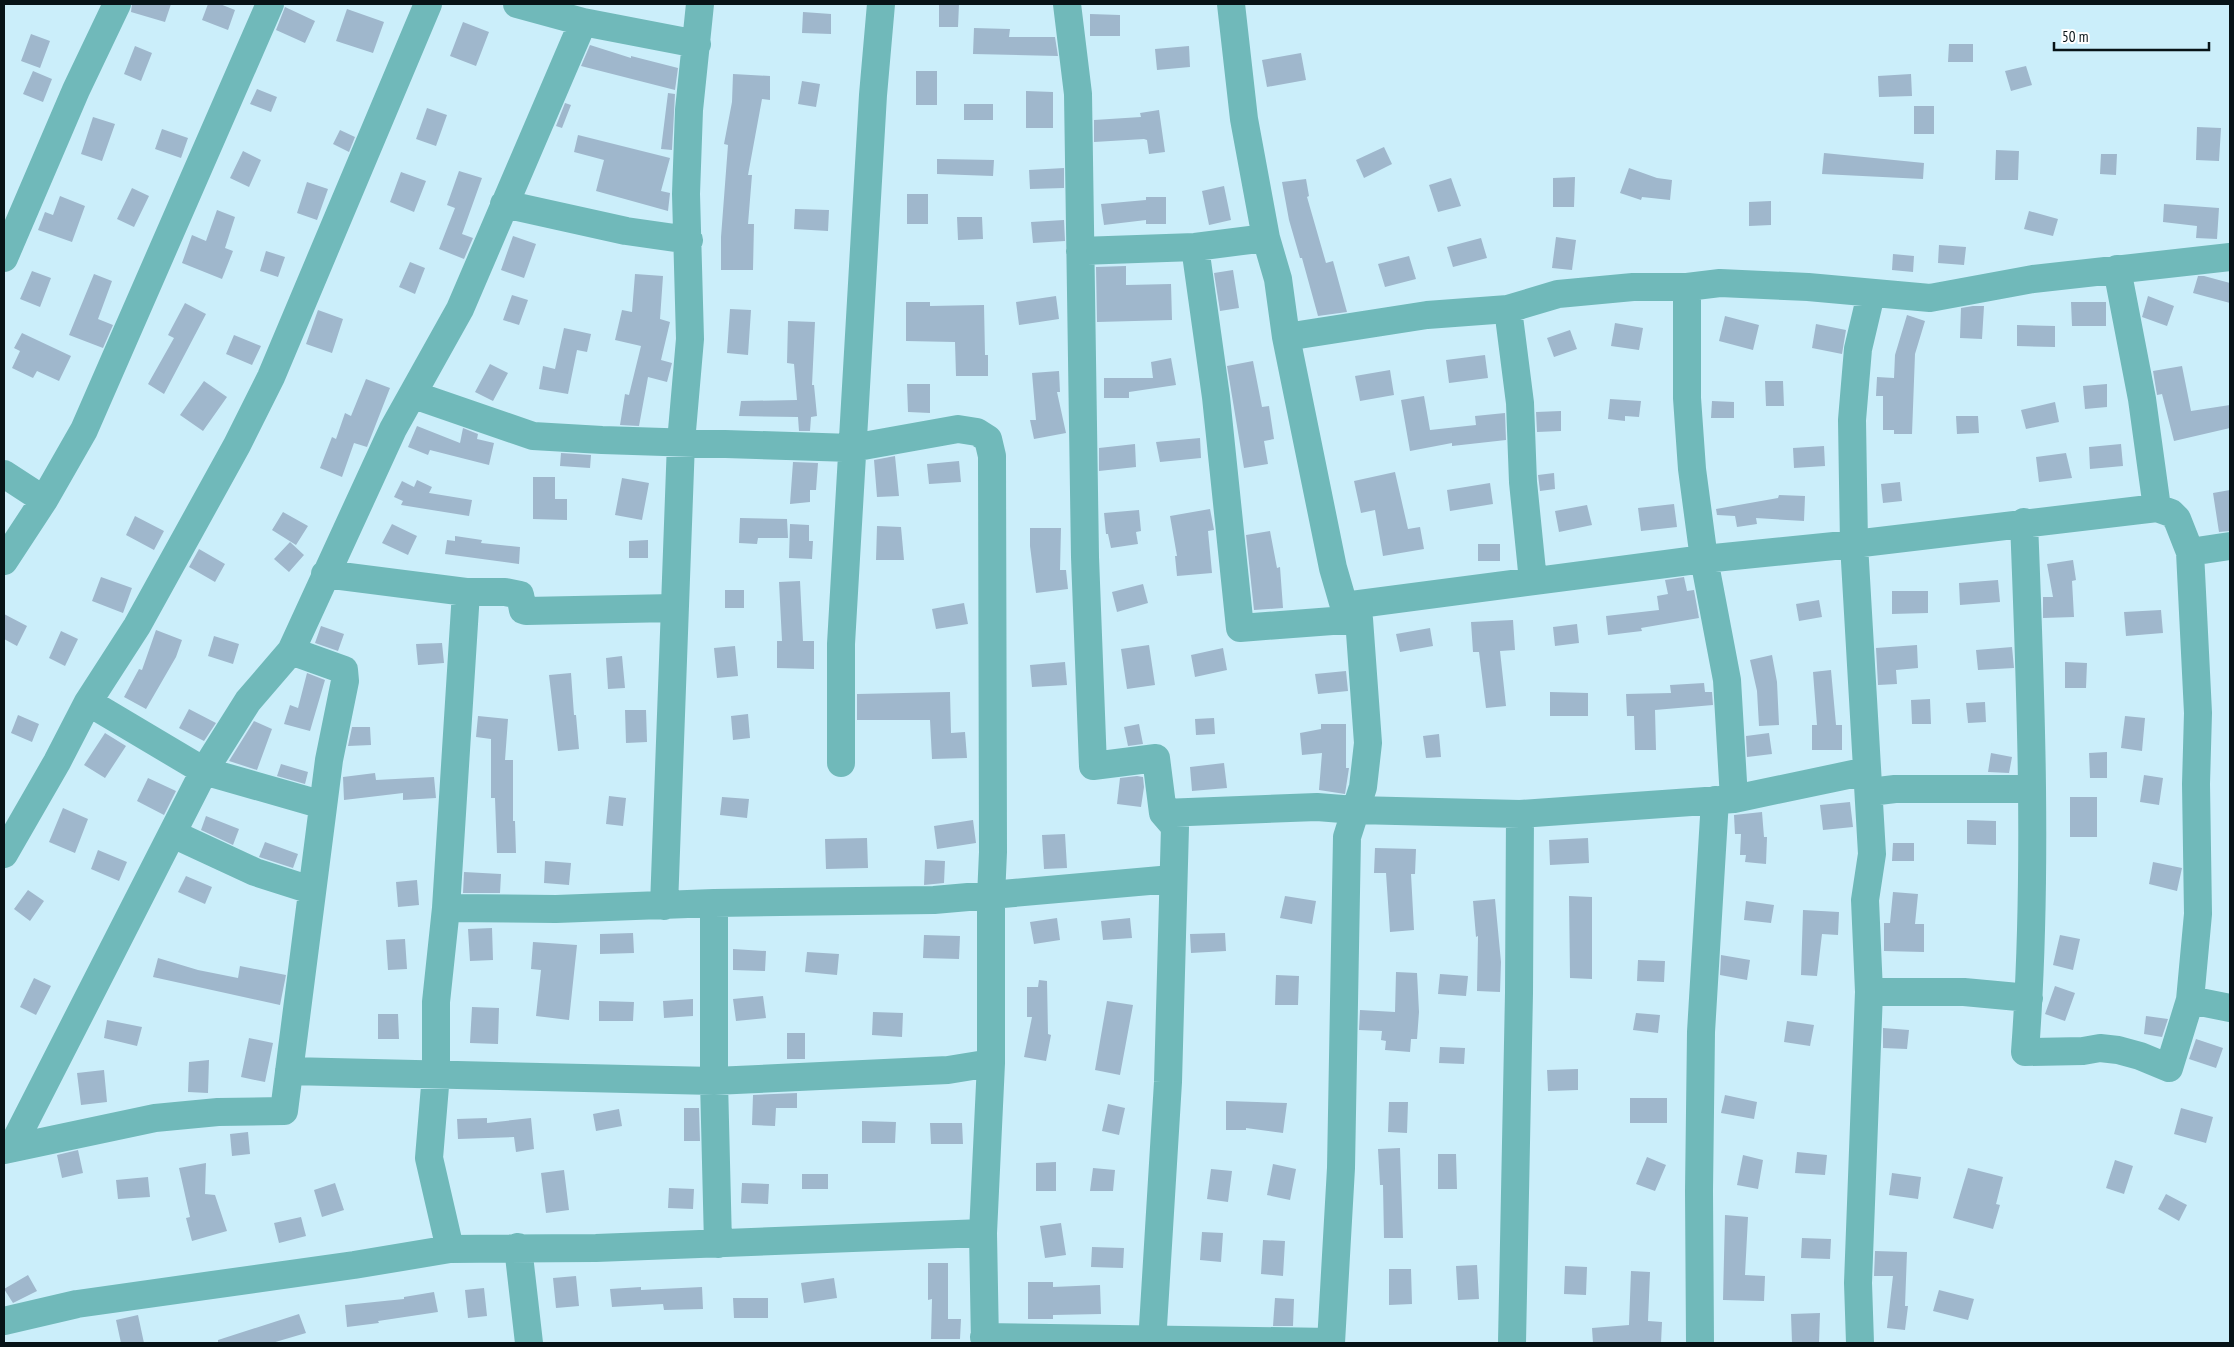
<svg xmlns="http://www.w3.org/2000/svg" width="2234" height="1347" font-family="'PT Sans Narrow',sans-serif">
	<rect width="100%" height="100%" fill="#cbeefa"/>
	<path fill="#9fb7cc" d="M132,4H171L165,22L131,12Z
		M208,4H220L235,10L228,30L202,20Z
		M939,4H959L958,27H939Z
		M285,7L315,21L305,43L276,30Z
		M347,9L384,22L373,53L336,41Z
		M803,12L831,14V34L802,33Z
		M1090,14L1120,15V36H1090Z
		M463,22L489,32L476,66L450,56Z
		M974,28L1010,29L1009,37H1055L1058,56L973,54Z
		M31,34L50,41L40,68L21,61Z
		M1949,44H1973V62H1948Z
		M590,45L631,58V56L678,68L675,90L581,66Z
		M135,46L152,53L141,81L124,74Z
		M1189,46L1190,67L1157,70L1155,49Z
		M1301,53L1306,80L1267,87L1262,60Z
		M2026,66L2032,85L2011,91L2005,71Z
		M33,71L52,79L43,102L23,94Z
		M916,71H937V105H916Z
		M733,74L770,76V100L762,99L748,175H752L748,224H754L753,270H721V237L728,145L724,144L732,102Z
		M1911,74L1912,96L1879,97L1878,76Z
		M802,81L820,84L816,107L798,104Z
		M257,89L277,97L271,112L250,104Z
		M1026,91L1053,92V128H1026Z
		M668,93L675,94L672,150L661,149Z
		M565,103L571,105L562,128L556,126Z
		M964,104H993V120H964Z
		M1914,106H1934V134H1914Z
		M427,108L447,115L436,146L416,139Z
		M1159,110L1165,152L1149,154L1147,140L1144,139L1094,142V120L1141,117L1140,113Z
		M93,117L115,124L102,161L81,154Z
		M2197,127L2221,128L2219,161L2196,160Z
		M162,129L188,138L181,158L155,149Z
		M340,130L355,137L349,152L333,144Z
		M578,135L670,158L661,191L670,193L668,211L596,191L604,160L574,152Z
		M1384,147L1392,164L1364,178L1356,160Z
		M1996,150L2019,151L2018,180H1995Z
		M243,151L261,160L249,187L230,178Z
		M1824,153L1924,163L1923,179L1822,174Z
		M2101,154H2117L2116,175L2100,174Z
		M937,159L994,160L993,176L937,174Z
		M1064,168V188L1030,189L1029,170Z
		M1629,168L1657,178L1672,180L1670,200L1642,197L1641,200L1620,193Z
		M459,171L482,178L462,234L473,238L464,259L439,249L455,208L447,205Z
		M401,172L426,181L414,212L390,202Z
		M1575,177L1574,207H1553V178Z
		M1451,178L1461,206L1438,212L1429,185Z
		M1306,179L1309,196L1307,197L1326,263L1333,261L1347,312L1318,316L1302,258H1300L1289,220L1282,182Z
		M307,182L328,189L317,220L297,213Z
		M1224,186L1231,220L1209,225L1202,191Z
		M132,188L149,196L134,227L117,219Z
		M907,194H928V224H907Z
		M60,196L85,206L72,242L38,230L45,212L53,215Z
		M1146,197H1166V224H1146V220L1104,225L1101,204L1146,200Z
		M1771,201V225L1749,226V202Z
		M2164,204L2219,208L2217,239L2196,238L2197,226L2163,222Z
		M795,209L829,210L828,231L794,229Z
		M217,210L235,217L225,248L233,251L222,279L182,263L192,235L206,241Z
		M2029,211L2058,219L2053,236L2024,229Z
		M957,217H982L983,239L958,240Z
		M1064,220L1065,241L1033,243L1031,222Z
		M513,236L536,244L524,278L501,270Z
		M1556,237L1576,240L1572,270L1552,268Z
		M1481,238L1487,258L1453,267L1447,247Z
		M1939,245L1966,247L1964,265L1938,263Z
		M266,251L285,257L278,277L260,271Z
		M1893,254L1914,256L1913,272L1892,270Z
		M1409,256L1416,279L1385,287L1378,264Z
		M410,262L425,268L415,294L399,287Z
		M1126,266V285L1171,284L1172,320L1097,322L1096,267Z
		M1233,270L1239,308L1220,311L1214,273Z
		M32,271L51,278L40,307L20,299Z
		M94,274L112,281L98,319L113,325L103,348L69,335Z
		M635,274L663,276L660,319L670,322L661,360L672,363L667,382L648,377L639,426L620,425L625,394L629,395L641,346L615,340L622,310L632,312Z
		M2198,276H2204L2230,283V303L2193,293Z
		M512,295L528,300L519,325L503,320Z
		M1056,296L1059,319L1019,325L1016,302Z
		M2148,296L2174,306L2167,326L2142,317Z
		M906,302H930V306L984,305L985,355H988V376H956L955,342L906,341Z
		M2071,302H2106V326H2072Z
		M185,303L206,314L164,394L148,384L174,338L168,335Z
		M1973,306H1984L1982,339L1960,338L1961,308Z
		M730,309L751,310L748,355L727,353Z
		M318,310L343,319L332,353L306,344Z
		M1907,315L1925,321L1915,354L1912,434H1894V430H1883V396H1876L1877,377L1894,378L1895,355Z
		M1725,316L1759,325L1753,350L1719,341Z
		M788,321L815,322L812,385H814L817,416L811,417L810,431H799L798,417L739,416L741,401L797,400L794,364L787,363Z
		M1615,323L1643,328L1639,350L1611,346Z
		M1816,324L1846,330L1842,354L1812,348Z
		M2017,325L2055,326V347L2017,346Z
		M564,328L591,334L587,352L577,350L568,394L539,389L543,366L555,369Z
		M1570,330L1577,349L1554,357L1547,338Z
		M22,333L71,356L59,381L37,371L33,378L12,368L20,351L14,348Z
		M234,335L261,346L252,365L226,354Z
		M1485,355L1488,378L1449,383L1446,360Z
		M1171,358L1176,385L1129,392V398H1104V378H1153L1151,362Z
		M1253,361L1262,407L1269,406L1274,439L1264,441L1268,464L1244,468L1227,366Z
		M490,364L508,373L493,401L475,392Z
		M2182,366L2191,411L2230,405V428L2174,441L2162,394L2157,395L2153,371Z
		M1390,370L1394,395L1360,401L1355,376Z
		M1059,371L1060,392H1057L1066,433L1034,439L1030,420H1036L1032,373Z
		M366,379L390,388L367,447L354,443L342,477L320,468L332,437L336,439L345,413L351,416Z
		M204,381L227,397L203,431L180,415Z
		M1765,381H1783L1784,406H1766Z
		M907,384H930V413L908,412Z
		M2107,384V407L2085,409L2083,386Z
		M1424,396L1430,430L1476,425L1475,416L1505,413L1506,440L1452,446V443L1410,451L1401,400Z
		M1610,399L1641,401L1639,417L1625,416V421L1608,419Z
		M1712,401L1734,402V418H1711Z
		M2055,402L2059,422L2026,429L2021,410Z
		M1561,411V431L1537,432L1536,412Z
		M1956,416H1978L1979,433L1957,434Z
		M417,426L460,443L463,428L478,434L477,439L494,443L489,465L430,450L428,455L408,447Z
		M1200,438L1201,458L1160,462L1156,442Z
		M1135,444L1136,467L1099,471V448Z
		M2121,444L2123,466L2090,469L2089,447Z
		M1824,446L1825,466L1794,468L1793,448Z
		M561,453L591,455L590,468L560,466Z
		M2066,453L2072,478L2039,482L2036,457Z
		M895,456L899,496L877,497L874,460Z
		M959,461L961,482L929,484L927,464Z
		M793,462L818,463L816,490H810V502L790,504Z
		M1395,472L1408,529L1420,527L1424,549L1383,556L1375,510L1361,513L1354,481Z
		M1554,473L1555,489L1540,491L1538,475Z
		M533,477H555V499H567V520L533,519Z
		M622,478L649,483L642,520L615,515Z
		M417,480L432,487L429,493L472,500L469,516L401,505L403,501L394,497L402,481L414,487Z
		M1900,482L1902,501L1883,503L1881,484Z
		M1490,483L1493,504L1450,511L1447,490Z
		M2230,490V531L2219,532L2213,493Z
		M1779,495L1805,496L1804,521L1756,518L1757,524L1737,527L1735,516L1717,515L1716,509L1778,498Z
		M1674,504L1677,527L1641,531L1638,508Z
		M1587,505L1592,525L1559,532L1555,511Z
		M1210,509L1214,530L1208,531L1212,573L1177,576L1175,556H1177L1170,516Z
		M1139,510L1141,531L1136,532L1138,544L1111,548L1108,534H1106L1104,513Z
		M283,512L308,526L296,545L272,530Z
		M135,516L164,531L154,550L126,535Z
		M740,518L787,519L788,538H758L757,544L739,543Z
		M392,524L417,536L408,555L382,543Z
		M790,524L809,525V541H813L812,559L789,558Z
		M877,526L901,527L904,560H876Z
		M1030,528H1061L1060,570H1066L1068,589L1036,593L1030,546Z
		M1270,531L1277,568L1280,567L1283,608L1254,610L1246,535Z
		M455,536L482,540L481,543L520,547L519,564L445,554L447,540L455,541Z
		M648,540V558H629V541Z
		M290,542L304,555L289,572L274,559Z
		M1478,544H1500V561H1478Z
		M199,549L225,564L215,582L189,567Z
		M2073,560L2076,580L2072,581L2074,617L2043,618V597H2053L2047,564Z
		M101,577L132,588L123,613L92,601Z
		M1684,577L1687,591L1694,590L1699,618L1641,628L1642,631L1608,635L1606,616L1659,610L1657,596L1668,594L1665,580Z
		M1998,580L2000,602L1960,605L1959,583Z
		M800,581L803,641H814V669L777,668V641H782L779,582Z
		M1143,584L1148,603L1117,612L1112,592Z
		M725,590H744V608H725Z
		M1892,591H1928V613L1892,614Z
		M1819,600L1822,617L1799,621L1796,604Z
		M964,603L968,624L936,629L932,609Z
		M2161,610L2163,633L2126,636L2124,612Z
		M4,614L27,626L17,646L4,639Z
		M1513,620L1515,650L1500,651L1506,706L1486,708L1479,652H1473L1471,622Z
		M1577,624L1579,643L1555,646L1553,627Z
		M321,626L344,634L338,651L315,643Z
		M1430,628L1433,646L1400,652L1396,634Z
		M156,630L182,640L176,657L146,709L124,697L139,669L142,670Z
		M61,631L78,639L65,666L49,658Z
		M214,636L239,644L233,664L208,656Z
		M442,643L444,663L418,665L416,644Z
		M1149,645L1155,685L1127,689L1121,649Z
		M1917,645L1918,668L1896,670L1897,684L1878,685L1876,648Z
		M735,646L738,676L717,678L714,648Z
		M2012,647L2014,668L1978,670L1976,650Z
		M1223,648L1227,670L1195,677L1191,655Z
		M1772,655L1777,682L1779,725L1759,726L1757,691L1750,660Z
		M622,656L625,688L608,689L606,658Z
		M1065,662L1067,685L1032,687L1030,665Z
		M2065,662L2087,663L2086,688H2065Z
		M1831,670L1836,725H1842V750H1812V725H1817L1813,672Z
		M1346,671L1348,691L1318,694L1315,674Z
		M307,673L325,680L310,731L284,724L290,705L298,708Z
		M571,673L574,715H576L579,749L558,751L549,675Z
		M1704,683L1705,692H1712L1713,705L1655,710L1656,750H1635L1634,716H1627L1626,694L1671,693L1670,685Z
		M950,692L951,733L965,732L967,758L932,759L930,720H857V694Z
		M1550,692L1588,693V716H1550Z
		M1930,699L1931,724H1912L1911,700Z
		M1985,702L1986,722L1968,723L1966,703Z
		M189,709L216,723L204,741L179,728Z
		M625,710H646L647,742L626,743Z
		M748,714L750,738L733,740L731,716Z
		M18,715L39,724L32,742L11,733Z
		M478,716L508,719L505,760H513V821H515L516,853H497L495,798H491V739L476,737Z
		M2125,716L2145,718L2142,751L2121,748Z
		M1214,718L1215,734L1196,735L1195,719Z
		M254,721L272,729L257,770L229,761Z
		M1139,724L1143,744L1128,746L1124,727Z
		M1321,724H1346V768H1349L1345,794L1319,790L1322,753L1302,755L1300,733L1321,729Z
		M352,727H370L371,745L348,746Z
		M105,733L126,746L105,778L84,765Z
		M1769,733L1772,754L1747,757L1746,736Z
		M1439,734L1441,757L1426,758L1423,736Z
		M2107,752V778H2090L2089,753Z
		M1991,753L2012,757L2009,773L1988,772Z
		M1224,763L1227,788L1192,791L1190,767Z
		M281,764L308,772L305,784L277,776Z
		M375,773L376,780L434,777L436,798L403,800V793L344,800L343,777Z
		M2144,775L2163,778L2159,805L2140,802Z
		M1137,776L1143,777L1144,787L1141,807L1117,804L1120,778Z
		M148,778L176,791L164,815L137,801Z
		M609,796L626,798L623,826L606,824Z
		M722,797L749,799L747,818L720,815Z
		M2070,797H2097V837H2070Z
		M1850,802L1853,827L1823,830L1820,805Z
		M63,808L88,819L75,853L49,842Z
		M1762,812L1764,837H1767L1766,864L1745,862L1746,855H1740L1741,834H1735L1734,815Z
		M206,816L239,829L233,845L201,830Z
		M973,820L976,843L937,849L934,826Z
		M1967,820L1996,821V845L1967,844Z
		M1065,834L1067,868L1044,869L1042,835Z
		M867,838L868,868L826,869L825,839Z
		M1588,838L1589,863L1550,865L1549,840Z
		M265,842L298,854L293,868L259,857Z
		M1893,843H1914V861H1892Z
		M1375,848L1416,849L1415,874H1411L1414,930L1390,932L1386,873H1374Z
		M98,850L127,862L119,881L91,869Z
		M925,860L945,861L944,883L924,885Z
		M545,861L571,863L569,885L544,883Z
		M2153,862L2182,868L2177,891L2149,884Z
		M464,872L501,874L500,893H463Z
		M186,876L212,887L205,904L178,892Z
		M417,880L419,905L398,907L396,882Z
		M28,890L44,901L30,921L14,909Z
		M1893,892L1918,894L1915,924H1924V952L1884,951V923H1890Z
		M1285,896L1316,901L1312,924L1280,918Z
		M1569,896L1592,897V979L1570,978Z
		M1495,899L1501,962L1500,992L1477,991L1478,936L1476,937L1473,901Z
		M1746,901L1774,905L1771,923L1744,920Z
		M1803,910L1839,912L1838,935L1822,934L1817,976L1801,975Z
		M1057,918L1060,940L1034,944L1030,922Z
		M1130,918L1132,938L1103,940L1101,921Z
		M492,928L493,960L470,961L468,929Z
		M633,933L634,953L600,954V934Z
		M1225,933L1226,951L1191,953L1190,934Z
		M924,935L960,936L959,959L923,958Z
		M2060,935L2080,939L2073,970L2053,965Z
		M405,939L407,969L388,970L386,940Z
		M533,942L577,945L569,1020L536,1016L541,970L531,969Z
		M733,949L766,951L765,971L733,970Z
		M807,952L839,954L837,975L805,972Z
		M1721,955L1750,960L1747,980L1720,975Z
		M158,958L198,970L238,978L240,966L286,975L280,1005L153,977Z
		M1638,960L1665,961L1664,982L1637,981Z
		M1396,972L1417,973L1419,1012L1417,1039H1411L1410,1052L1385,1050L1386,1041L1381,1040L1382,1031L1359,1030L1360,1010L1395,1012Z
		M1440,974L1468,976L1466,996L1438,994Z
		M1276,975L1299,976L1298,1005H1275Z
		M34,978L51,986L36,1015L20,1007Z
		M1039,980L1047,981L1048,1034L1051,1035L1046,1061L1024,1057L1032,1017H1027V987H1038Z
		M2055,986L2075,993L2065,1021L2045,1014Z
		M763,996L766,1018L736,1021L733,999Z
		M693,999V1016L664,1018L663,1001Z
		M599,1001L634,1002L633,1021H599Z
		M1107,1001L1133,1005L1120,1075L1095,1070Z
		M472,1007L499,1008L498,1044L470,1043Z
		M873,1012L903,1013L902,1037L872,1035Z
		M1636,1013L1660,1015L1658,1033L1633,1030Z
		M378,1014H398L399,1039H378Z
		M2146,1016L2168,1019L2162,1037L2144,1034Z
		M107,1020L142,1027L137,1046L104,1038Z
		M1787,1021L1814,1025L1810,1046L1784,1042Z
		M1883,1028L1909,1030L1907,1049L1883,1048Z
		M787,1033H805V1059H787Z
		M249,1038L273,1043L265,1082L241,1077Z
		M2196,1039L2223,1048L2216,1068L2189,1059Z
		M1440,1047L1465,1048L1464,1064L1439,1063Z
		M209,1060L208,1093L188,1092L189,1062Z
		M1578,1069V1090L1548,1091L1547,1070Z
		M104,1070L107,1102L81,1105L77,1073Z
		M797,1093V1108H776L775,1126L752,1125L753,1095Z
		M1725,1095L1757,1102L1754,1119L1721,1113Z
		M1630,1098H1667V1123H1630Z
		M1226,1101L1287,1103L1283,1133L1246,1128V1130H1226Z
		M1389,1102H1408L1407,1133L1388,1132Z
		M1108,1104L1125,1108L1119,1135L1102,1131Z
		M684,1108H699L700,1141H684Z
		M2181,1108L2213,1117L2206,1143L2174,1134Z
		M619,1109L622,1126L596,1131L593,1114Z
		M487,1118V1123L531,1118L534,1149L516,1152L514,1137L458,1139L457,1119Z
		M862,1121L896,1122L895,1143H862Z
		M930,1123H962L963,1144H931Z
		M248,1132L250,1154L232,1156L230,1134Z
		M1400,1148L1403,1238H1384L1383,1185H1380L1378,1149Z
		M78,1150L83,1173L62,1178L57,1155Z
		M1797,1152L1827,1155L1825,1175L1795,1173Z
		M1438,1154H1456L1457,1189H1438Z
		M1743,1155L1763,1160L1758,1189L1737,1185Z
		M1647,1157L1666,1165L1655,1191L1636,1184Z
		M2115,1160L2133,1166L2124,1194L2106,1188Z
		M1056,1162V1191H1036V1163Z
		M206,1163L205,1194L215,1195L227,1231L192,1241L186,1218L190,1217L179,1168Z
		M1273,1164L1296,1169L1290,1200L1267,1195Z
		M1093,1168L1115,1170L1113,1191H1090Z
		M1968,1168L2003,1177L1996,1204L2000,1205L1993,1229L1953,1218Z
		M1211,1169L1232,1171L1228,1202L1207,1199Z
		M564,1170L569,1210L546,1213L541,1173Z
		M1892,1173L1921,1177L1918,1199L1889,1195Z
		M802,1174H828V1189H802Z
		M148,1177L150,1197L118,1199L116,1180Z
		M335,1183L344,1210L322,1217L314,1190Z
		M742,1183L769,1184L768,1204L741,1203Z
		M669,1188L694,1189L693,1209L668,1208Z
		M2166,1194L2187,1205L2179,1221L2158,1209Z
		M1725,1215L1748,1217L1745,1275L1765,1276L1764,1301L1723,1300Z
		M301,1217L306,1236L279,1243L274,1223Z
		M1061,1223L1066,1255L1045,1258L1040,1226Z
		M1202,1232L1223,1233L1221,1262L1200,1260Z
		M1802,1238L1831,1239L1830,1259L1801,1258Z
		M1263,1240L1285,1241L1283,1276L1261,1274Z
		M1092,1247L1124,1248L1123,1268L1091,1267Z
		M1875,1251L1907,1252L1905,1306H1908L1905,1330L1887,1328L1893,1276H1874Z
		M928,1263H948V1319H961L960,1339H931L932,1299L928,1300Z
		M1477,1265L1479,1299L1458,1300L1456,1266Z
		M1565,1266L1587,1267L1586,1295L1564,1294Z
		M1389,1269H1411L1412,1304L1389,1305Z
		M1631,1271L1650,1272L1648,1321L1662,1322L1661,1343H1593L1592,1328L1629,1325Z
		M28,1275L37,1291L13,1303L4,1289Z
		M576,1276L579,1306L556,1308L553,1278Z
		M834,1278L837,1298L804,1303L801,1283Z
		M1028,1282H1053V1287L1100,1285L1101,1314L1053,1315V1319H1028Z
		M641,1287V1290L702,1287L703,1309L664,1310L663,1304L612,1307L610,1289Z
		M484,1288L487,1316L468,1318L465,1290Z
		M1939,1290L1974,1299L1968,1320L1933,1311Z
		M434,1292L438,1312L378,1321L379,1323L347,1327L345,1305L404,1299V1297Z
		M733,1298H768V1318H734Z
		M1275,1298L1294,1299L1293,1326H1273Z
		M1820,1313L1819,1343H1792L1791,1314Z
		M299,1314L306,1333L272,1343H218V1340Z
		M138,1315L144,1343H121L116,1320Z"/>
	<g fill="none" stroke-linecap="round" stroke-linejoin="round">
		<path stroke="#70b9ba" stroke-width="28" d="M517,4L583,22L697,44
			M1067,4L1078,94L1085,557L1093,766L1156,758L1163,813L1175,827L1168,1082L1152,1343
			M1231,4L1244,119L1266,238L1278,279L1286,337L1333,568L1344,606L1359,619L1368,743L1363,787L1347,837L1341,1168L1331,1343
			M504,204L626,231L689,240
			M1195,247L1216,397L1240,628L1359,619
			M1080,251L1195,247L1266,238
			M4,258L76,90L117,4
			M2117,269L2142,399L2157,508
			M1687,287V398L1692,469L1704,559L1727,680L1734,799
			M1508,309L1520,403L1523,482L1533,581
			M1286,337L1427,315L1508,309L1558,294L1633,287H1687L1720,283L1808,287L1930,298L2033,279L2230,257
			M414,395L533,436L602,440L852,448L958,429L977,432L988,439L992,456L993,852L991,897V1063L983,1233L985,1343
			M4,474L44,500
			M2190,552L2230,546
			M4,561L44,500L84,430L270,4
			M325,574L466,592H505L520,595L523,610L526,611L674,608
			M1344,606L1704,559L1854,544L2157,508L2171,513L2177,519L2190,552L2198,713L2196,784L2198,914L2190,1000L2169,1068L2140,1056L2118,1050L2100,1048L2083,1051L2025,1052C2038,877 2031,698 2024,522
			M88,702L204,771L323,805
			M841,763V644L873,95L881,4
			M1870,792L1895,789H2031
			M1163,813L1317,807L1355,810L1520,814L1734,799L1867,771
			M173,834L255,872L311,890
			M4,854L57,762L88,702L137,626L237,445L271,377L428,4
			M714,903V1081L718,1244
			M664,906L681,442L690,339L686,194L689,110L700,4
			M446,908L556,909L714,903L934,900L1172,879
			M1869,992H1964L2029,998
			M2190,1000L2230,1008
			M289,1071L714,1081L948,1070L991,1063
			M12,1147L204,771L248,701L291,651L393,429L460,309L583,22
			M4,1150L155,1118L218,1112L284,1111L329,760L345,681L344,670L291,651
			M518,1247L529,1343
			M450,1249L429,1158L436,1074V1002L446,908L466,592
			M4,1321L77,1304L354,1265L450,1249L596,1248L983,1233
			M984,1337L1331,1342
			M1512,1343L1519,993L1520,814
			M1700,1343L1699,1191L1701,1032L1715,800
			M1860,1343L1858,1283L1869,992L1865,900L1872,854L1854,544L1852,420L1858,349L1871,294"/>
	</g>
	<rect width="2234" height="1347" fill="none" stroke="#071317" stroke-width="10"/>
	<path d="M2054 42v8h155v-8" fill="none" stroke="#071317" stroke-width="2.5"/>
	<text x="2062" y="42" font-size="15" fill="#071317" stroke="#ffffff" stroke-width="4" paint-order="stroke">50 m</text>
</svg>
